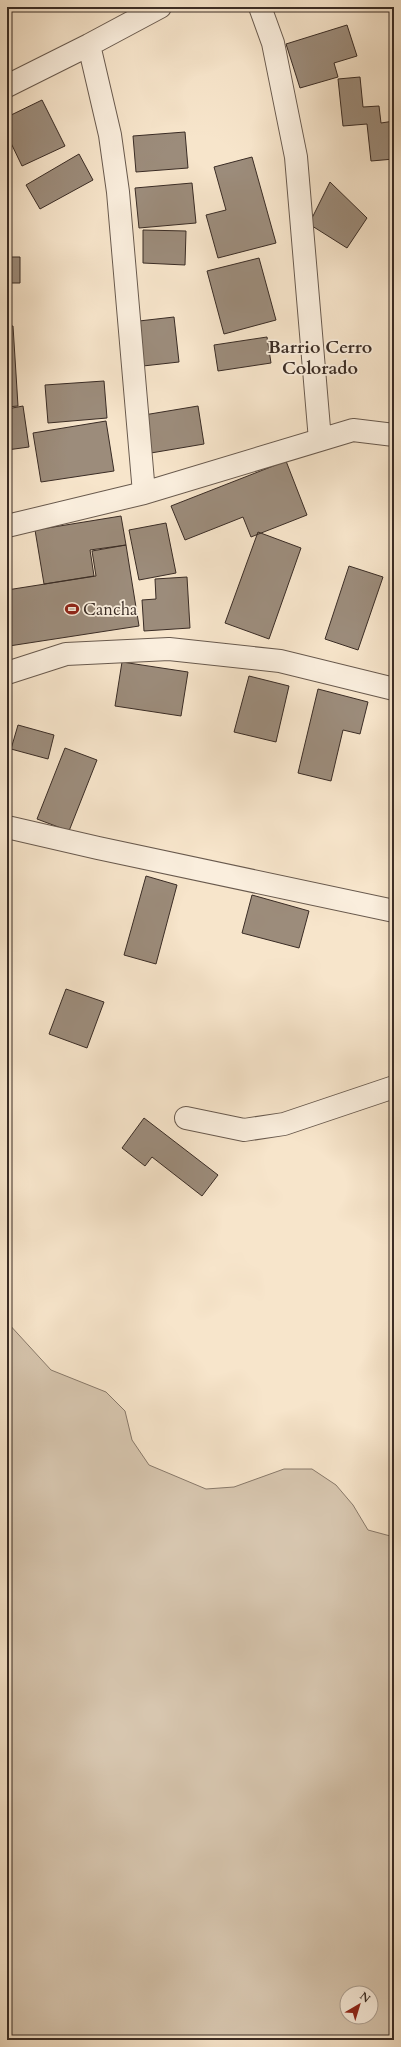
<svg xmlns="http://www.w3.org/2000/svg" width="401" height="2047" font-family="Cardo,serif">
	<rect width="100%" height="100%" fill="#f7e5cb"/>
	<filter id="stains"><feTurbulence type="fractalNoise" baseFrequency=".005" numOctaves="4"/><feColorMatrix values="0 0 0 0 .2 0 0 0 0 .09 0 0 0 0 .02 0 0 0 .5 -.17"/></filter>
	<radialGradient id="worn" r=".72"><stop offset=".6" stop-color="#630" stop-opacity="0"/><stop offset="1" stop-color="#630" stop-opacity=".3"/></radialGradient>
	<path fill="#d7c6af" stroke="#88796a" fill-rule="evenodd" d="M7,1322L51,1370L106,1392L125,1411L132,1440L149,1465L206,1489L234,1487L284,1469H312L336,1485L353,1505L368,1530L394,1537V2040H7ZM347,1993H371V2017H347Z"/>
	<path fill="#9c8c7b" stroke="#3a2c25" d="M347,25L357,56L334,63L338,77L300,88L286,44Z
		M360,77L363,107L379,106L381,123L394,121V159L371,161L367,124L343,126L338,79Z
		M42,100L65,146L22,166L10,141L7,143V117Z
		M185,132L188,168L136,172L133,136Z
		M79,154L93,180L40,209L26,185Z
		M252,157L276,243L218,258L206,215L226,210L214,167Z
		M330,182L367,218L347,248L309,224Z
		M192,183L196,223L139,228L135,188Z
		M143,230L186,231L185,265L143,263Z
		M7,257H20V283H7Z
		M259,258L276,320L224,334L207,271Z
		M174,317L179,362L143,366L139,321Z
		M7,326H13L18,406L7,407Z
		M267,337L271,363L218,371L214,345Z
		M104,381L107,418L48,423L45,385Z
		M23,406L29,447L7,450V409Z
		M198,406L204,444L145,454L138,416Z
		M106,421L114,471L41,482L33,433Z
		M286,461L307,515L251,537L243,517L185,540L171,506Z
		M121,516L126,545L90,550L94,576L44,584L35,530Z
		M166,523L176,573L139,580L129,530Z
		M258,532L301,548L269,639L225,623Z
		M126,545L139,626L9,646L7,590L96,576L92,551Z
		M349,566L383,577L358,650L325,639Z
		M187,577L190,628L144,631L142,600L156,599L155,579Z
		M122,662L188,672L181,716L115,706Z
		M249,676L289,686L276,742L234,732Z
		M318,689L368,702L360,734L343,730L331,781L298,773Z
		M18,725L54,735L48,759L11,749Z
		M65,748L97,760L69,831L37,819Z
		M146,876L177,885L156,964L124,955Z
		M252,895L309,911L299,948L242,933Z
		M66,989L104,1002L87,1048L49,1034Z
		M144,1118L218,1175L202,1196L152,1157L145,1166L122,1148Z"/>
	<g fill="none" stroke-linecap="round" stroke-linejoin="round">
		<defs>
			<path id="street" d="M260,7L273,43L296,157L320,440
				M89,45L110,135L118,192L144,493
				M7,86L89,45L160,7
				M7,526L144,493L353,430L394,435
				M7,673L66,654L169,649L280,661L394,689
				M7,827L98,848L394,911
				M186,1118L244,1130L284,1124L394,1087"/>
		</defs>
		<use href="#street" stroke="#695a4e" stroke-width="24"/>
		<use href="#street" stroke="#faeedd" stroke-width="22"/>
	</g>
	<defs>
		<symbol id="stadium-bare" viewBox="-9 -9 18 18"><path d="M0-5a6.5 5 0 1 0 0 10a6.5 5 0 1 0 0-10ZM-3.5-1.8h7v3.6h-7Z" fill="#8f2418" stroke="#faeedd" stroke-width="2.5" paint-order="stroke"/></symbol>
	</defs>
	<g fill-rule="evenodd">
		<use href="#stadium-bare" x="62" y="599" width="20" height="20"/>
	</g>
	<g text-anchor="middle" stroke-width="3.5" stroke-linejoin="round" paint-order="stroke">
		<g font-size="17" fill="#3a2c25" stroke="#faeedd" text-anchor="start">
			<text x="83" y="615">Cancha</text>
		</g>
		<g font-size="18" font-weight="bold" fill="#3a2c25" stroke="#faeedd">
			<text x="320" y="353">Barrio Cerro<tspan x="320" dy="21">Colorado</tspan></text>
		</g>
	</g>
	<rect width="401" height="2047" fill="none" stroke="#f7e5cb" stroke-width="24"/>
	<rect x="8" y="8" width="385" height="2031" fill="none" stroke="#3a2c25" stroke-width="2"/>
	<rect x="12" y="12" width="377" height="2023" fill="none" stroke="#3a2c25"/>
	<g transform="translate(359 2005) rotate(38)"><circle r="19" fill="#faeedd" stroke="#ada093"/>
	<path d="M0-3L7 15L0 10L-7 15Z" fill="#8f2418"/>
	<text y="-6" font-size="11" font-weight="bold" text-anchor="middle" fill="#3a2c25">N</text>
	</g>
	<rect width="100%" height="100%" filter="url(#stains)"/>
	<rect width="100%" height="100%" fill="url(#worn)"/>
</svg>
